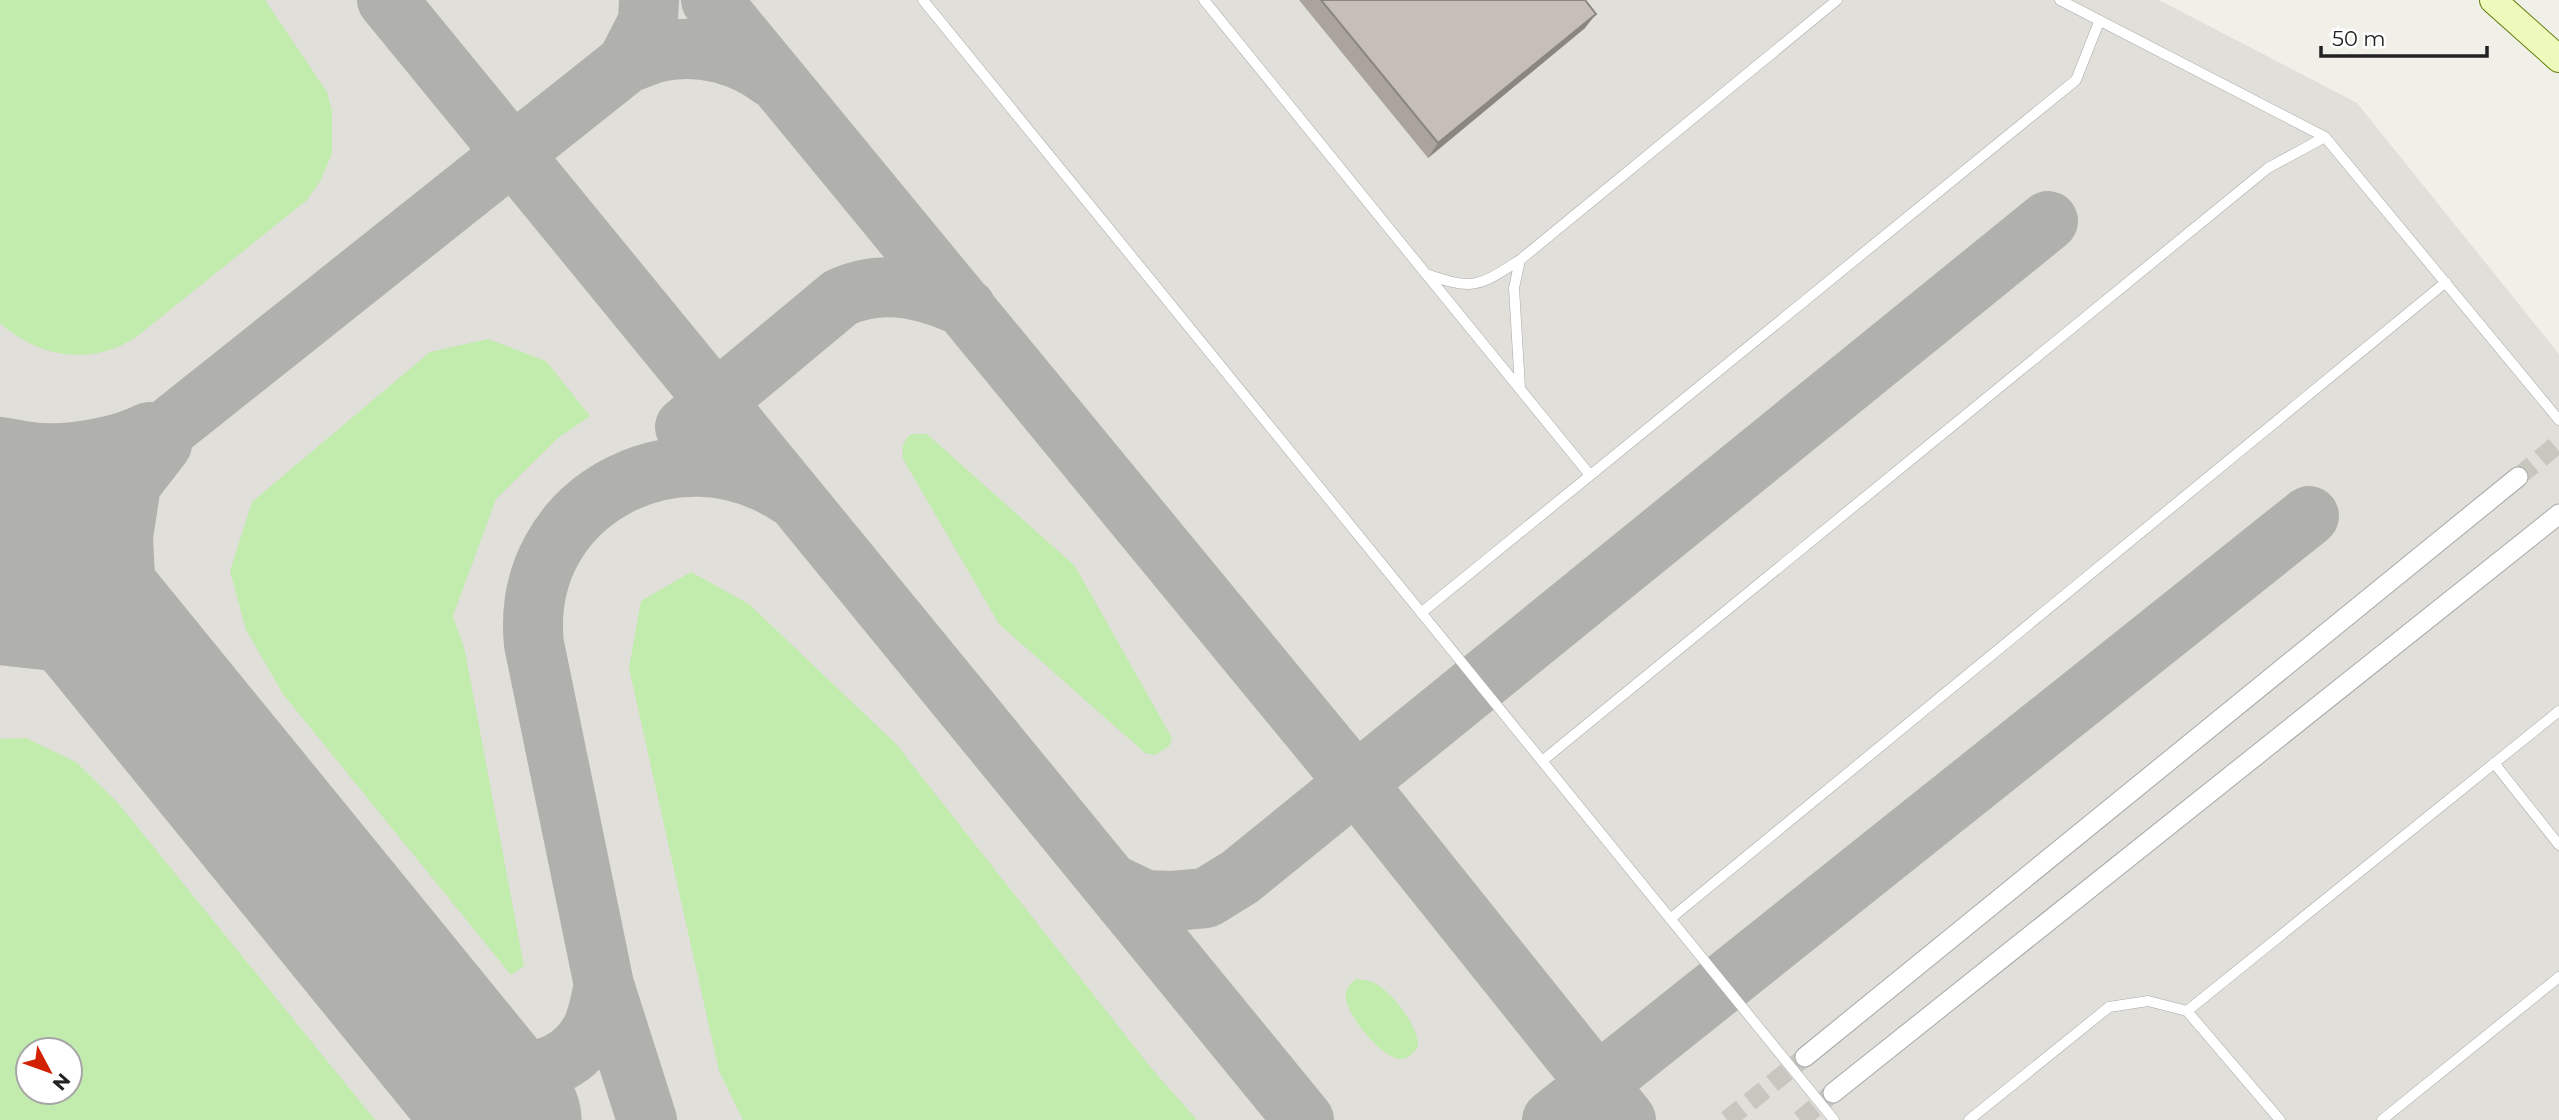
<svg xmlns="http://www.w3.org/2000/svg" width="2559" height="1120" font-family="Montserrat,sans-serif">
	<rect width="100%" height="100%" fill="#f1f0e8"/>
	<path fill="#e0dfd9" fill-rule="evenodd" d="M0,0H2159L2357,103L2559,354V1120H0ZM28,1050H70V1092H28Z"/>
	<path fill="#c2ebae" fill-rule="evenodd" d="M0,0H265L327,92L332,111V153L321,180L307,200L135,338C127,342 118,348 109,350C71,363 28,349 0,323Z
		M488,339L546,361L590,416L558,438L496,499L453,616L465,651L524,966L511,975L283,694L246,630L230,571L252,502L430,352Z
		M912,434H927L1075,566L1172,738L1169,746L1155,755L1145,753L999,624L903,459C902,448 902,441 912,434Z
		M691,572L749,604L896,744L1152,1069L1197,1120H743L719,1071L629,668L641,601Z
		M26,738L76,762L118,803L375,1120H0V739ZM28,1050H70V1092H28Z
		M1355,979C1363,980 1371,980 1378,985C1395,997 1418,1025 1418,1047C1413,1053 1409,1059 1400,1059C1382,1058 1347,1016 1346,998C1345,989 1349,985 1355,979Z"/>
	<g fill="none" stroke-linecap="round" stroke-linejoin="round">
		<path stroke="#b0b0ac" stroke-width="60" d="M387,0L1304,1120
			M649,0L648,22L627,63C639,59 652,53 664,51C701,44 742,55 772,78
			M711,0L1356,783L1626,1120
			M685,427L840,298C881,278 927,289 966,308
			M0,447C14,449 29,453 43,453C73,455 123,446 149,432
			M0,562L627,63
			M0,635L72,643L114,659L158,691
			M158,691L135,647L127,619L123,537L131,484L162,444
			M1110,883L1145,900L1173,901L1206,898L1240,877L2048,221
			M448,1048C463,1055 477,1064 492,1069C525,1081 569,1066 588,1036C598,1021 600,1002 604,985
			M647,1120L604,985L534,644C519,503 675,419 790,496
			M1552,1120L2309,516"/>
		<path stroke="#b0b0ac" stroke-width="149" d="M0,498L507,1120"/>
		<path stroke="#c7c7c0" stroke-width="19" stroke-dasharray="19 10" stroke-linecap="butt" d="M2518,477L2559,443
			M1727,1120L1805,1057
			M1800,1120L1833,1093"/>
		<defs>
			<path id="lane" d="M923,0L1834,1120
				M1204,0L1426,274C1474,291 1479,286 1520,260L1837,0
				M2060,0L2325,137L2559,420
				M1427,275L1590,475
				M1520,388L1514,288L1520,260
				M1421,613L2076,80L2099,22
				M1542,761L2268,168L2325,137
				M2494,763L2559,845
				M1670,919L2446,282
				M2187,1011L2280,1120
				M1969,1120L2109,1007L2148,1001L2187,1011L2559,711
				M2382,1120L2559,977"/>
			<path id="street" d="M1805,1057L2518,477
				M1833,1093L2559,514"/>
			<path id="secondary" d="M2493,0L2559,59"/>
		</defs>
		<use href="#lane" stroke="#a8a8a8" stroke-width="11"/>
		<use href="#street" stroke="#a8a8a8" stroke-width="21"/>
		<use href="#secondary" stroke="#5c7c04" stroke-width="28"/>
		<use href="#lane" stroke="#fff" stroke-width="10"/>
		<use href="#street" stroke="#fff" stroke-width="19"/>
		<use href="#secondary" stroke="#eefabc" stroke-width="26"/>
	</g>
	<path fill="#aaa49d" d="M1299,0H1585V28L1428,158Z"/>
	<path fill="#8b8680" d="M1596,14L1585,28L1428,158L1438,143Z"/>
	<path fill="#c6bfb7" stroke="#8b8680" stroke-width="2" d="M1321,0H1585L1596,14L1438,143Z"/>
	<g transform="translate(49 1071) rotate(131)"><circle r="33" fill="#ffffff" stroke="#a6a6a6" stroke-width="2"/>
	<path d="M0-5L12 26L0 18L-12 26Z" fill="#d22100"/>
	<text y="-10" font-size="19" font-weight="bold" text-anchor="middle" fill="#212121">N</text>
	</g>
	<path d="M2321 46v10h166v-10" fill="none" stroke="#212121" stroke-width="3.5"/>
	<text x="2332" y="46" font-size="21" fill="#212121" stroke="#ffffff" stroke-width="5" paint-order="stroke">50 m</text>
</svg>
